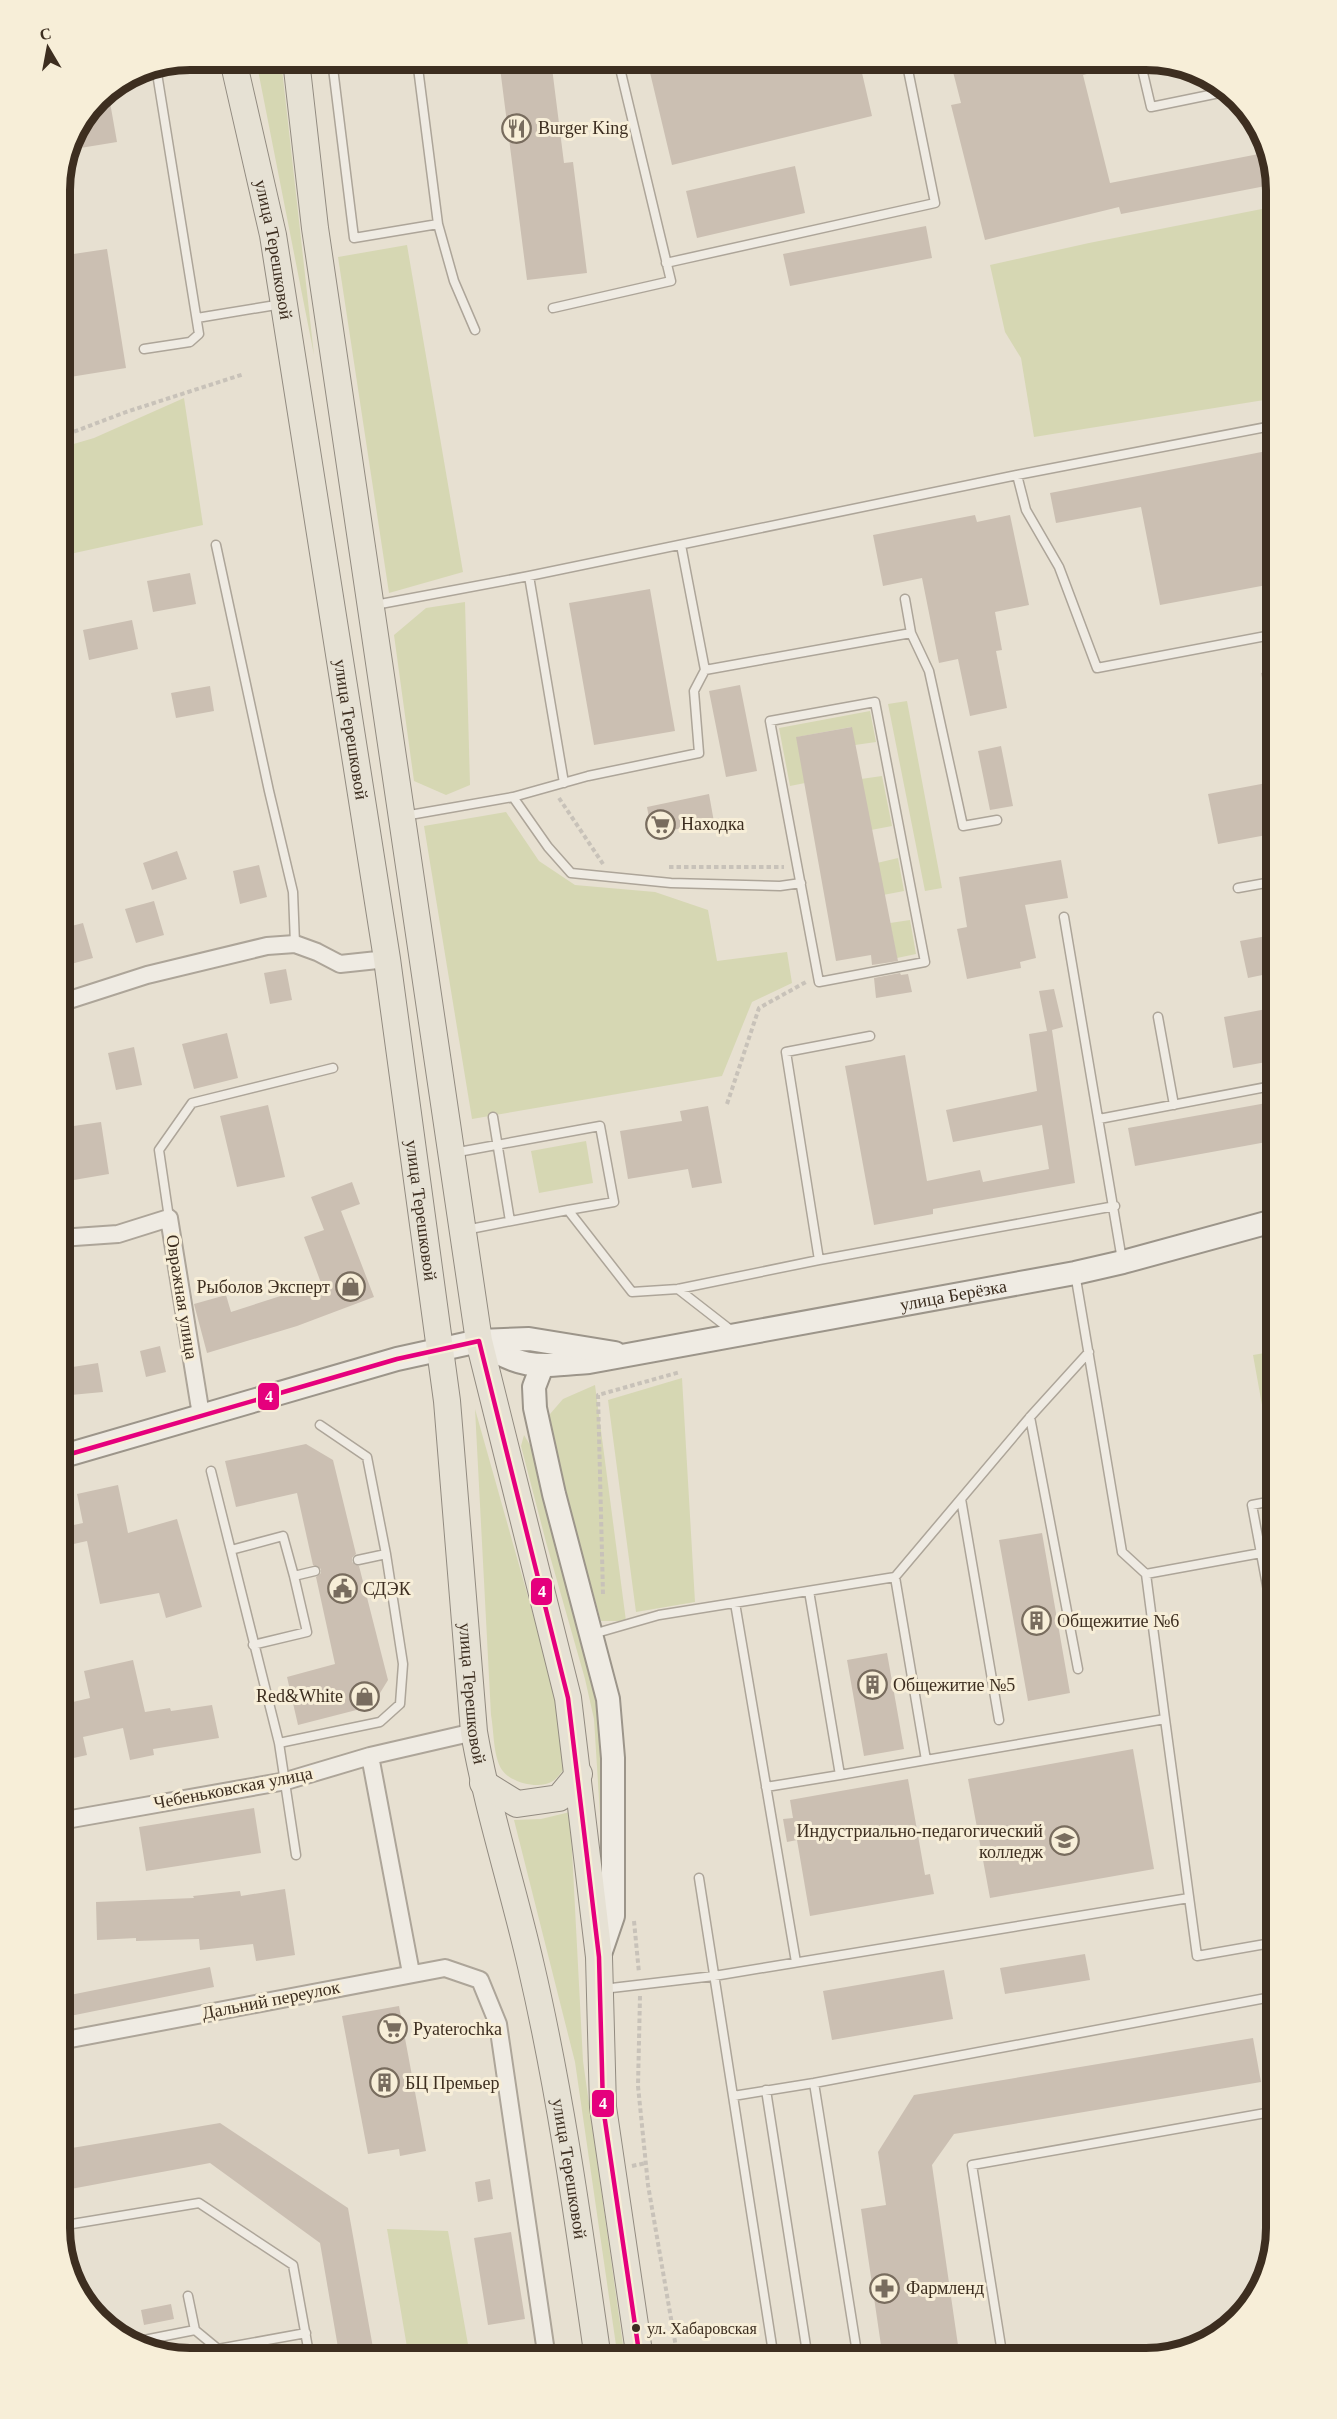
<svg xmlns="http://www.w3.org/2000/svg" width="1337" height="2419" font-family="Georgia,serif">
	<rect width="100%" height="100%" fill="#e7e0d1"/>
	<path fill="#d6d7b3" d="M256,60H281L314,355Z
		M1277,206V398L1034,437L1021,358L1005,332L990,265L1089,243Z
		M407,245L463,572L389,593L338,257Z
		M184,398L203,525L70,554L60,568V448L94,438Z
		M465,602L470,785L446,795L414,781L394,635L426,608Z
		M907,701L942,888L925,891L888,704Z
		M870,711L876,742L855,745L851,727L797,737L805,783L790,786L779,728Z
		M882,776L892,826L871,830L861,779Z
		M506,812L539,861L575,885L655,892L708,910L717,961L787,952L792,983L752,1002L722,1076L472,1119L424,826Z
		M898,858L904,891L883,895L877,863Z
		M910,920L916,954L897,958L890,923Z
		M586,1141L593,1183L539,1193L531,1151Z
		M1277,1351V1465L1273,1466L1253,1355Z
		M682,1378L695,1602L636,1612L608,1400Z
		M595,1385L626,1621H601L551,1444L550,1414L563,1399Z
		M475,1409L558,1703L566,1767C562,1771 558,1778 553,1781C540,1790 511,1783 502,1770C493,1756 494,1731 491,1715Z
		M524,1435L530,1445L596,1674L601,1718L606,1910L594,1719L585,1679L546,1542L521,1446Z
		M570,1812L583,2061L625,2359H618L575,2062L514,1820L541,1819Z
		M387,2229L448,2231L469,2350L536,2344L538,2359H409Z"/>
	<path fill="#cbbfb2" d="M499,60H551L564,163L573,162L587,273L527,280Z
		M647,60H859L872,116L672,165Z
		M950,60H1118V66L1083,75L1110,183L1269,152L1276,184L1121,214L1119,207L985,240L951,105L961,103Z
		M108,91L117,142L68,150L70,140L98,98Z
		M795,166L805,213L697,238L686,191Z
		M926,226L932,258L790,286L783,254Z
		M107,249L126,368L70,377L60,314V256Z
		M1277,449V583L1160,605L1141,507L1056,523L1050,493Z
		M975,515L977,522L1010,515L1029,605L995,612L1002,650L996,651L1007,708L970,716L958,659L939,663L922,578L883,586L873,535Z
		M190,573L196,604L153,612L147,581Z
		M650,589L675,731L594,745L569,603Z
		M132,620L138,649L89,660L83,630Z
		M1277,669V716L1270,717L1261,673Z
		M740,685L757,771L726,777L709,691Z
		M210,686L214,711L176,718L171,693Z
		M852,727L898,961L872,965L871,955L836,961L796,737Z
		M1001,746L1013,806L990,810L978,751Z
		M1277,781V833L1218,844L1208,794Z
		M709,794L714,822L652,834L647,807Z
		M177,851L187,879L152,890L143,863Z
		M1061,860L1068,898L1025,905L1036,958L1020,962L1021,968L967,979L957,929L967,927L959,877Z
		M259,865L267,897L240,904L233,871Z
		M154,901L164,935L136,943L125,909Z
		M83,923L93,958L60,967V929Z
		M1277,934V972L1248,978L1240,941Z
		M286,969L292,1000L270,1004L264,973Z
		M900,973L901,975L908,974L912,992L876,998L874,978Z
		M1054,989L1063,1027L1052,1030L1075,1183L933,1209V1214L874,1225L845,1066L905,1055L927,1181L980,1170L983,1182L1049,1169L1042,1125L953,1142L946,1110L1037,1091L1029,1034L1047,1031L1039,991Z
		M1277,1007V1060L1233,1068L1224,1017Z
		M227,1033L238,1078L194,1089L182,1044Z
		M134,1047L142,1085L116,1090L108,1053Z
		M1277,1101V1140L1135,1166L1128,1128Z
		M268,1105L285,1177L237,1187L220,1116Z
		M708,1106L722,1183L692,1188L688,1169L628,1179L620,1131L682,1121L680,1111Z
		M101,1122L109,1174L68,1181L60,1128Z
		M352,1182L360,1204L341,1211L374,1297L297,1326L207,1353L194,1304L226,1295L231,1312L321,1283L304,1237L324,1230L311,1197Z
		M160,1346L166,1372L146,1377L140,1351Z
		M98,1363L103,1392L60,1396V1369Z
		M306,1444L333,1460L356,1554L352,1558V1562L359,1566L388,1680L372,1706L298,1725L287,1677L335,1664L316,1577L321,1573V1569L313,1565L297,1493L236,1507L225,1461Z
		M118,1485L128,1533L177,1519L202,1607L166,1618L159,1593L100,1604L87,1541L60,1547V1528L83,1523L77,1494Z
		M1042,1533L1070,1693L1028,1701L999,1540Z
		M887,1653L904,1749L864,1756L847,1660Z
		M133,1660L145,1712L170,1708L171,1711L212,1705L219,1738L153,1749L154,1755L130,1760L123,1728L83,1737L87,1755L60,1761V1705L90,1698L84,1671Z
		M1133,1749L1154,1869L990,1898L968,1779Z
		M908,1779L925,1875L930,1874L934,1894L810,1916L797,1840L787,1842L783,1819L793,1818L790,1800Z
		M254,1808L261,1853L146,1871L139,1827Z
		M285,1889L295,1955L256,1961L253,1944L200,1950L199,1939L136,1941V1938L97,1940L96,1902L194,1898L193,1896L240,1891L241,1896Z
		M1085,1954L1090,1980L1005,1994L1000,1968Z
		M210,1967L214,1987L60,2018V1997Z
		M944,1970L953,2019L832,2040L823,1991Z
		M399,2006L426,2151L400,2156L399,2149L368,2154L342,2016Z
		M1253,2038L1261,2082L954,2134L932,2165L960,2359H883L861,2209L886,2205L878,2152L914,2095Z
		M220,2123L348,2208L375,2359H340L320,2243L210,2163L60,2191V2150Z
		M490,2179L493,2199L478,2202L475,2182Z
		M511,2232L525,2319L488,2325L474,2238Z
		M171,2304L174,2319L144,2325L141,2310Z"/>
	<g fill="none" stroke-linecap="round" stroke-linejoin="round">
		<defs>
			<path id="lane" d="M332,60L354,238L438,224L417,60
				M1140,60L1151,107L1229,91
				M438,224L454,281L475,330
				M666,263L935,203L906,60
				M553,308L671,281L618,60
				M197,318L282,304
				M144,349L190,342L199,334L156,67
				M1017,475L1026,510L1059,567L1097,668L1277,634
				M216,545L269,791L293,892L295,944
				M529,576L564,783
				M905,599L911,633
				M375,605L529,576L1017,475L1277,425
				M705,670L911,633L929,671L963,826L997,820
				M875,702L925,962L819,982L770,721Z
				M513,797L588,776L699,753L694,691L705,670L681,545
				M404,816L513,797L548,847L571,873L671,883L780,886L801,883
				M1238,888L1277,881
				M1064,917L1122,1260
				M1158,1017L1174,1105
				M870,1036L786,1052L819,1260L1115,1206
				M493,1117L510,1221
				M1099,1119L1277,1085
				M453,1153L600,1126L614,1202L568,1210L632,1292L678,1289L819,1260
				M169,1218L159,1150L192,1103L333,1068
				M465,1230L568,1210
				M1075,1273L1122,1552L1146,1574L1165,1719
				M678,1289L732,1331
				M1030,1417L1078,1669
				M211,1471L279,1743L296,1855
				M961,1499L999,1720
				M231,1550L283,1536L294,1576L315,1571
				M358,1560L386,1554
				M1146,1574L1261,1553
				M895,1577L926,1760L1165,1719L1197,1956L1277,1942
				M809,1591L840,1775L926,1760
				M735,1603L796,1962
				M593,1634L659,1615L895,1577L1030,1417L1089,1352
				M1277,1639L1252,1505L1277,1500
				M253,1645L307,1632L294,1576
				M279,1743L380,1722L400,1704L403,1664L386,1554L367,1457L320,1425
				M766,1787L840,1775
				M699,1878L733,2096L814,2083L1277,1996
				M603,1989L714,1976L1189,1898
				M814,2083L858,2359
				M766,2090L808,2359
				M733,2096L774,2359
				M60,2226L199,2203L293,2265L310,2359
				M188,2296L195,2330
				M134,2342L195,2330L218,2349L220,2359
				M218,2349L306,2333
				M1003,2359L972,2165L1277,2111
				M1103,2359L1204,2343"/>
			<path id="street" d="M60,1003L147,975L267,946L295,944L317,952L340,964L387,959
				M60,1238L118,1234L169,1218L201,1415
				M370,1756L411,1973
				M60,1821L286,1781L370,1756L474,1732
				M60,2041L445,1968L480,1980L498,2024L547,2359"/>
			<g id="secondary">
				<path id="s1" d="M479,1341C523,1371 539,1366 589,1362L1075,1273L1123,1262L1277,1220"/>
				<path d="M542,1366L534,1387L535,1408L554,1494L608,1699L613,1758V1916L599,1957"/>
				<path d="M60,1457L397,1359L479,1341L529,1339L615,1353"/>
			</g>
			<g id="primary">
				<path id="s2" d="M233,60L273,235L387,959L447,1401L474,1732C488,1812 513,1887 531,1966C561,2095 579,2227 598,2359"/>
				<path d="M296,60L315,228L479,1341L568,1698L599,1957L603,2107L640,2359"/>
				<path d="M483,1783L517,1804L559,1798L579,1774"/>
			</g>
		</defs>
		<use href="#lane" stroke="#ada599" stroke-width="11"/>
		<use href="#street" stroke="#ada599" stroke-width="20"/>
		<use href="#secondary" stroke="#9c958a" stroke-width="26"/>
		<use href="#primary" stroke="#928b80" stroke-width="28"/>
		<path stroke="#c8c2b9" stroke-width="4" stroke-dasharray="4.5 3" stroke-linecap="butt" d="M60,437L126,412L244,374
			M559,798L603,864
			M669,867H784
			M727,1104L759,1008L806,982
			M603,1594L598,1395L680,1372
			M634,1921L639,1973
			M640,1996L638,2086L648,2185L678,2359
			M632,2166L646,2163"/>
		<use href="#lane" stroke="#efebe3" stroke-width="8"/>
		<use href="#street" stroke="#efebe3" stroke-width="16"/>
		<use href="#secondary" stroke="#efebe3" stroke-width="22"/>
		<use href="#primary" stroke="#e6e1d4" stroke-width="26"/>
		<defs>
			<path id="bus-1" d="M479,1341L568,1698L599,1957L603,2107L640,2359
				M60,1457L397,1359L479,1341"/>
		</defs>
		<use href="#bus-1" stroke="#f7eed8" stroke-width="9"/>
		<use href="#bus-1" stroke="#e5007d" stroke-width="4.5"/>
	</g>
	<defs>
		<symbol id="restaurant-ring" viewBox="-11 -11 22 22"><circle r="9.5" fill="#f7eed8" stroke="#786c5e" stroke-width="1.5"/><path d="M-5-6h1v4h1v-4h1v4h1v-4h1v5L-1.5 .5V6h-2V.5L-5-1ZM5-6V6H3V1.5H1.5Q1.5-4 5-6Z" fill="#786c5e"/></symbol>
		<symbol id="supermarket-ring" viewBox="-11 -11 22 22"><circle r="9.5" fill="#f7eed8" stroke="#786c5e" stroke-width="1.5"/><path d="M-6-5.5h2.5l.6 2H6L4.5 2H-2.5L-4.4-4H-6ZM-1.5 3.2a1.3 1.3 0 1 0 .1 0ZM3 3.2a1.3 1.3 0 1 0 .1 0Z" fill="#786c5e"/></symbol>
		<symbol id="shop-ring" viewBox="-11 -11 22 22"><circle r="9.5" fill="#f7eed8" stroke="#786c5e" stroke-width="1.5"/><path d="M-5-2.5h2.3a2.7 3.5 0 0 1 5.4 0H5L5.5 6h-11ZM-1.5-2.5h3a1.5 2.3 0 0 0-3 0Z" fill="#786c5e"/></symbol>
		<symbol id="civic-ring" viewBox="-11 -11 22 22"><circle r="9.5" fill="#f7eed8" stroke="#786c5e" stroke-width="1.5"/><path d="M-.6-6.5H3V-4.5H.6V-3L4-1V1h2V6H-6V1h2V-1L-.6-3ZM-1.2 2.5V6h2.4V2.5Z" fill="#786c5e"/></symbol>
		<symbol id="building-ring" viewBox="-11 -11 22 22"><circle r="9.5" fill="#f7eed8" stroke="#786c5e" stroke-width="1.5"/><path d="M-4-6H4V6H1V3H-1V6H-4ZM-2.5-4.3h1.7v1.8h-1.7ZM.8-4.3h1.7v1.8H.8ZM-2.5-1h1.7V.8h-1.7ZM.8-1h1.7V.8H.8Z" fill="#786c5e"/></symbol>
		<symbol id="university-ring" viewBox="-11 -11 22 22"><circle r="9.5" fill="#f7eed8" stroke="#786c5e" stroke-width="1.5"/><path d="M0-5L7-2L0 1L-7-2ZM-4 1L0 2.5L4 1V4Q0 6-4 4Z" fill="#786c5e"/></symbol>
		<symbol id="pharmacy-ring" viewBox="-11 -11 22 22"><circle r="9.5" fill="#f7eed8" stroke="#786c5e" stroke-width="1.5"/><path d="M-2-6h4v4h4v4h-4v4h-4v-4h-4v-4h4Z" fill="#786c5e"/></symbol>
	</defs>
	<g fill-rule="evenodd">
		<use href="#restaurant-ring" x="500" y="112" width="33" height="33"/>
		<use href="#supermarket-ring" x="644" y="808" width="33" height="33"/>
		<use href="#shop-ring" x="334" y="1270" width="33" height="33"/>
		<use href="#civic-ring" x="326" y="1572" width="33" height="33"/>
		<use href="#building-ring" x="1020" y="1604" width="33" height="33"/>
		<use href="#building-ring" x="856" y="1668" width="33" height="33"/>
		<use href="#shop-ring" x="348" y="1680" width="33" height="33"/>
		<use href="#university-ring" x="1048" y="1824" width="33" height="33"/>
		<use href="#supermarket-ring" x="376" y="2012" width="33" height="33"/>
		<use href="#building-ring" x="368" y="2066" width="33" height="33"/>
		<use href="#pharmacy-ring" x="868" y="2272" width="33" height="33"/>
	</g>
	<circle fill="#3d2e20" stroke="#f7eed8" stroke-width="2" cx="636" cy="2328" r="5"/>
	<g text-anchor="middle" stroke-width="6" stroke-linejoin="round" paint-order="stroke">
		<g font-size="16" fill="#3d2e20" stroke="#f7eed8" text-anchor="start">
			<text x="647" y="2334">ул. Хабаровская</text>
		</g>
		<g font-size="18" fill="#3d2e20" stroke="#f7eed8" text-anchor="start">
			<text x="538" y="134">Burger King</text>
			<text x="681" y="830">Находка</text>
			<text x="330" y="1293" text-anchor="end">Рыболов Эксперт</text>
			<text x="363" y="1595">СДЭК</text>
			<text x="1057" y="1627">Общежитие №6</text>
			<text x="893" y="1691">Общежитие №5</text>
			<text x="343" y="1702" text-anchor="end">Red&amp;White</text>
			<text x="1043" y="1837" text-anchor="end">Индустриально-педагогический<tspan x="1043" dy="21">колледж</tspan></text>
			<text x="413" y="2035">Pyaterochka</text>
			<text x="405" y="2089">БЦ Премьер</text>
			<text x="906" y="2294">Фармленд</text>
		</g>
		<g font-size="18" fill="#3d2e20" stroke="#f7eed8">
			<text dy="6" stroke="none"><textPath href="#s2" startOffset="194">улица Терешковой</textPath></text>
			<text dy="6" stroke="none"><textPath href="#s2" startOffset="680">улица Терешковой</textPath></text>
			<text dy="6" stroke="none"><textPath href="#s2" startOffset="1166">улица Терешковой</textPath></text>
			<text dy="6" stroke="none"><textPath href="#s1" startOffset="486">улица Берёзка</textPath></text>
			<text transform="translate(182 1297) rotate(81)" y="6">Овражная улица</text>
			<text dy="6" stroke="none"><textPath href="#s2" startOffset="1652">улица Терешковой</textPath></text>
			<text transform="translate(233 1788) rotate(-11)" y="6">Чебеньковская улица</text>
			<text transform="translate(271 2000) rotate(-11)" y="6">Дальний переулок</text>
			<text dy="6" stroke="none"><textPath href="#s2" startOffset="2138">улица Терешковой</textPath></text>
		</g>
	</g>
	<path d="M0 0H1337V2419H0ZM190 70H1146A120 120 0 0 1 1266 190V2228A120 120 0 0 1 1146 2348H190A120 120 0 0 1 70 2228V190A120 120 0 0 1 190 70Z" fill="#f7eed8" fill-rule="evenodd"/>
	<path fill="none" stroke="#3d2e20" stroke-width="8" d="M190 70H1146A120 120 0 0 1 1266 190V2228A120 120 0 0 1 1146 2348H190A120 120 0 0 1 70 2228V190A120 120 0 0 1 190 70Z"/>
	<g stroke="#f7eed8" stroke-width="2">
		<rect x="257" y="1382" width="23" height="29" rx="6" fill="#e5007d"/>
		<rect x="530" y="1577" width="23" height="29" rx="6" fill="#e5007d"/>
		<rect x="591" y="2089" width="24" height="29" rx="6" fill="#e5007d"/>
	</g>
	<g font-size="16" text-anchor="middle" font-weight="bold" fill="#fff">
		<text x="269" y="1402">4</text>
		<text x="542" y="1597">4</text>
		<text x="603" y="2109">4</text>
	</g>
	<g transform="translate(48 48) rotate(350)" stroke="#f7eed8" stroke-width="4.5" paint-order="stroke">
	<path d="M0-4.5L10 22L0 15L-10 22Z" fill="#3d2e20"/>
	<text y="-9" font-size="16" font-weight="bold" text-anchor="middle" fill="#3d2e20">С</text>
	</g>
</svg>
